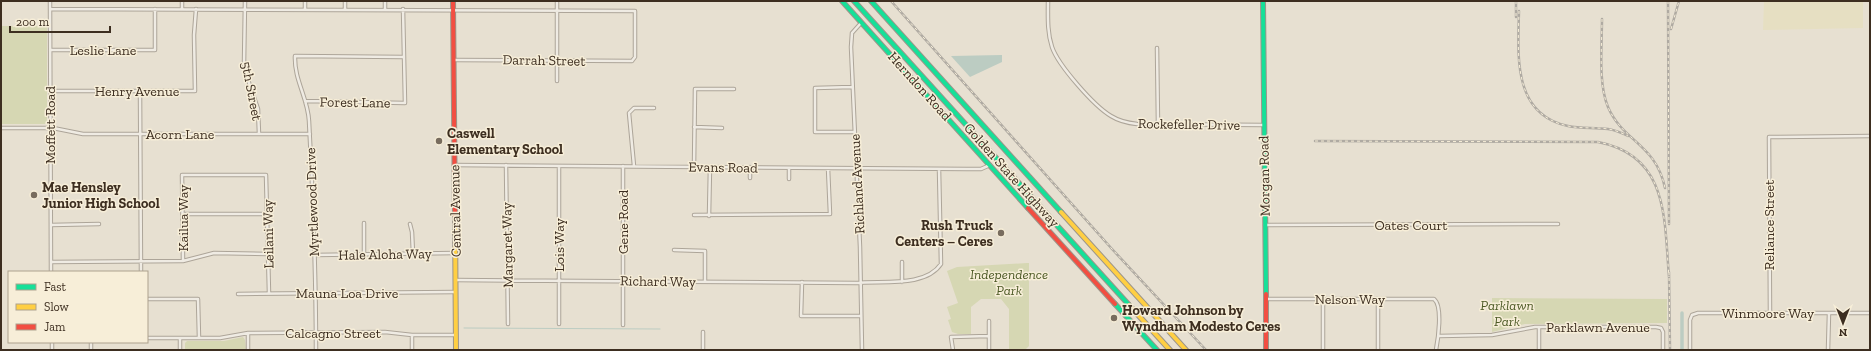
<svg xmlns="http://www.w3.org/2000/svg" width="1871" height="351" font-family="'Zilla Slab',serif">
	<rect width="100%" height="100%" fill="#e7e0d1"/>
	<path fill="#e6dfc2" d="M1764,1H1863V28L1763,30Z"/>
	<path fill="#d6d7b3" d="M1,26H47V122L45,124H1Z
		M1027,263H1029V346L1025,350H1009V309L1001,299H981L971,307V334H958L952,332L948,320L951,319L947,307L958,303L947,271L957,267Z
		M1492,298L1667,299V323L1525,324L1492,332Z
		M243,337L245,340L246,350H185V343L187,341H224Z"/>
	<path fill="#bcccc2" d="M1002,55V62L970,77L951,56Z"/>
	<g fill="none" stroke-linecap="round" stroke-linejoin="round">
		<path stroke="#bcccc2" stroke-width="1" d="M464,328L660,329"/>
		<path stroke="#bcccc2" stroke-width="3.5" d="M1682,313V350"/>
		<defs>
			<path id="street" d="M50,1L51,272
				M182,1V9
				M245,1L244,64L247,77L258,109L259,134
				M345,1V9
				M385,1V9
				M557,1V81
				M1048,1C1048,16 1047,32 1052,47C1058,65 1094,106 1111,116C1119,121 1127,123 1137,124L1263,125
				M50,9L635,11V57L632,61L454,60
				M305,9V1
				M861,23L852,33L851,47L860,247L862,350
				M1157,48L1158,124
				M50,50H155V9
				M852,87L815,88V132H854
				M50,91H195L194,35L196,9
				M140,91L141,272
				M305,101L405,103L403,9
				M694,127L722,128
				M1,128H53L83,134H310
				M454,165L967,169H981L990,165
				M506,165L508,324
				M559,166V324
				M623,166V325
				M634,166L629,113L634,108H654
				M694,167L695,89H734
				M750,178V167
				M789,179V168
				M183,214H268
				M694,215L830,214L828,168
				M709,216L710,167
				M364,223V254
				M410,224L412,232L413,254
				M51,225L99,224
				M1265,225L1558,224
				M674,250L705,251V281
				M315,255L455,253
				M183,261L182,175H266L269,293
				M51,262L183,261L214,253L268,254
				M456,280L856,283C881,280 925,288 941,264L939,169
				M802,282L801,316H861
				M902,282V262
				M238,294L455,292
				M147,299H198L199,338
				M1266,299H1434C1443,306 1438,340 1436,350
				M1323,299V350
				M1378,299V350
				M1770,313L1769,137L1870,136
				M1539,327V350
				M703,332V350
				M412,335V350
				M1439,336L1492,335L1535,327H1656L1661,328L1663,332V350
				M147,338H220L248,333L385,332L412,335H455
				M180,338V350
				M52,342V350
				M91,342V350
				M248,350V333
				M316,350C316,274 313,197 309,121C308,98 294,80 295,56L403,57
				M953,350L951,337L989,336
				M989,350V321
				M1690,350V320L1692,315L1698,313H1870
				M1828,350L1829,313"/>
			<path id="fast" d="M842,1L1028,208
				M854,1L1129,305
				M871,1L1061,212
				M1263,1L1266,294
				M1115,304L1157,350"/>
			<path id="slow" d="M1061,212L1186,350
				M455,219L456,350
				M1129,305L1170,350"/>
			<path id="jam" d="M453,1L455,219
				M1028,208L1115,304
				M1266,294V350"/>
		</defs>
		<use href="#street" stroke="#ada599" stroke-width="4.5"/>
		<use href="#fast" stroke="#9c958a" stroke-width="6"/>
		<use href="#slow" stroke="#9c958a" stroke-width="6"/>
		<use href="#jam" stroke="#9c958a" stroke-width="6"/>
		<use href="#street" stroke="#efebe3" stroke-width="2.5"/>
		<use href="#fast" stroke="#16e098" stroke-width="4"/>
		<use href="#slow" stroke="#ffcf43" stroke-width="4"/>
		<use href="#jam" stroke="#f24e42" stroke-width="4"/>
		<defs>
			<path id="rail" d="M891,1L1112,249L1206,350
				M1516,1V17
				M1668,1L1669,224
				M1519,11C1518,55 1512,114 1568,126C1581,129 1595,127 1608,129C1615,130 1622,133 1628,136
				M1602,19C1602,46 1598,83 1608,107C1623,142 1656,144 1665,188
				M1671,29L1679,1
				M1315,141L1598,142C1669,156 1664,218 1669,277
				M1669,272L1670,350"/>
		</defs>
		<use href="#rail" stroke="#afaaa2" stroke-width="2.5"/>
		<use href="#rail" stroke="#f7eed8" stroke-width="1" stroke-dasharray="3" stroke-linecap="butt"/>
	</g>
	<g fill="#786c5e" stroke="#f7eed8" stroke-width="1.5">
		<circle cx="439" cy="141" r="4"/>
		<circle cx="34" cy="195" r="4"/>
		<circle cx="1001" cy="233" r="4"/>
		<circle cx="1114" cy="318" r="4"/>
	</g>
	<g text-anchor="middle" stroke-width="3" stroke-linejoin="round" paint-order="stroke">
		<g font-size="14" fill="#3d2e20" stroke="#f7eed8">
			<text x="103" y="55">Leslie Lane</text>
			<text transform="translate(544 60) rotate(1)" y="5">Darrah Street</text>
			<text transform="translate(920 86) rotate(48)" y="5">Herndon Road</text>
			<text x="137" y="96">Henry Avenue</text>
			<text transform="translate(252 91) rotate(79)" y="5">5th Street</text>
			<text transform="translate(355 102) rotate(1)" y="5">Forest Lane</text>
			<text transform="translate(1189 124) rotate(1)" y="5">Rockefeller Drive</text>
			<text transform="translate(50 125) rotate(-90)" y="5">Moffett Road</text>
			<text x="180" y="139">Acorn Lane</text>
			<text transform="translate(723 167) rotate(1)" y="5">Evans Road</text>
			<text transform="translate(1012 175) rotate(48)" y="5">Golden State Highway</text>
			<text transform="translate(1264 176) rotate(-91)" y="5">Morgan Road</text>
			<text transform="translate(857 184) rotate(-93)" y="5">Richland Avenue</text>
			<text transform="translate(312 202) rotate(-92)" y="5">Myrtlewood Drive</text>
			<text transform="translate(455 211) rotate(-91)" y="5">Central Avenue</text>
			<text transform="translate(183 218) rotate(-90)" y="5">Kailua Way</text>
			<text transform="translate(623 222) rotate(-90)" y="5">Gene Road</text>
			<text x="1411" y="230">Oates Court</text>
			<text transform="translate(1769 225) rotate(-90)" y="5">Reliance Street</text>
			<text transform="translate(268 234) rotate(-91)" y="5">Leilani Way</text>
			<text transform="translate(507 245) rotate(-91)" y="5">Margaret Way</text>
			<text transform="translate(559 245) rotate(-90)" y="5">Lois Way</text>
			<text transform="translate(385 254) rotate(-1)" y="5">Hale Aloha Way</text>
			<text transform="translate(658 281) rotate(1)" y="5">Richard Way</text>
			<text x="347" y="298">Mauna Loa Drive</text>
			<text x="1350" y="304">Nelson Way</text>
			<text x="1768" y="318">Winmoore Way</text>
			<text x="1598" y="332">Parklawn Avenue</text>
			<text x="333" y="338">Calcagno Street</text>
		</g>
		<g font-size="14" font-weight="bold" fill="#3d2e20" stroke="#f7eed8" text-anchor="start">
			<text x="447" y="138">Caswell<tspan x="447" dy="16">Elementary School</tspan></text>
			<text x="42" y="192">Mae Hensley<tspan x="42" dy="16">Junior High School</tspan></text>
			<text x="993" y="230" text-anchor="end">Rush Truck<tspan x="993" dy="16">Centers – Ceres</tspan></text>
			<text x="1122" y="315">Howard Johnson by<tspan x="1122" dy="16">Wyndham Modesto Ceres</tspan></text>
		</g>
		<g font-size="14" font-style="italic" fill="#4d5a26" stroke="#f7eed8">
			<text x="1009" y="279">Independence<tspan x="1009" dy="16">Park</tspan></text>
			<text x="1507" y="310">Parklawn<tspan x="1507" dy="16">Park</tspan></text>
		</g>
	</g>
	<rect width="1871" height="351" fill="none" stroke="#3d2e20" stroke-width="4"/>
	<rect x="8" y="271" width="140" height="72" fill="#f7eed8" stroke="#ada18e"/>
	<rect x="16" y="284" width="20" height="6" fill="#16e098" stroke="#ada18e"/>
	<text x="44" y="291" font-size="12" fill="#3d2e20">Fast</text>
	<rect x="16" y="304" width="20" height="6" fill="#ffcf43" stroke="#ada18e"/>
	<text x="44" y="311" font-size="12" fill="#3d2e20">Slow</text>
	<rect x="16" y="324" width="20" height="6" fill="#f24e42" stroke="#ada18e"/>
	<text x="44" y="331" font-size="12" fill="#3d2e20">Jam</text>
	<g transform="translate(1843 323) rotate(180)" stroke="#f7eed8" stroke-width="3" paint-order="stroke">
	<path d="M0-3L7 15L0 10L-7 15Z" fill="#3d2e20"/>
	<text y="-6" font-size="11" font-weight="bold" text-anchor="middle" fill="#3d2e20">N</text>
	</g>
	<path d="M10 26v6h100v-6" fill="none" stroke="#3d2e20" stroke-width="2"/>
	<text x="16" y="26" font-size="12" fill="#3d2e20" stroke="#f7eed8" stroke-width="3" paint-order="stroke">200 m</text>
</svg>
